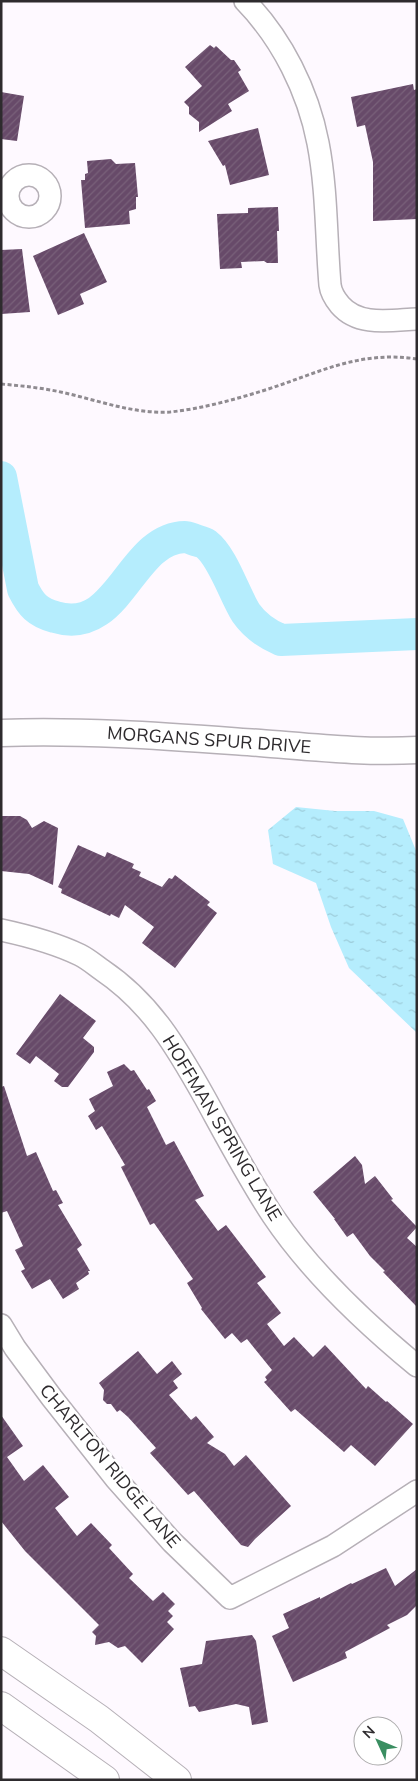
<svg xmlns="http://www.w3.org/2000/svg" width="418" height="1781" font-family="Mulish,sans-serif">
	<defs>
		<pattern id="water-ripples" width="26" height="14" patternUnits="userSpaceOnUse" patternTransform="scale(1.25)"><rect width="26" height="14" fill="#b5edfd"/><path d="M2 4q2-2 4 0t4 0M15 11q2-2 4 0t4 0" fill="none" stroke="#9ccbd9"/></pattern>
		<pattern id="building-hatch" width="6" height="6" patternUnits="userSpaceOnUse" patternTransform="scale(1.25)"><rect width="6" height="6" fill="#674a69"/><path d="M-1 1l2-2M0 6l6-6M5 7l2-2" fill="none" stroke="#79617a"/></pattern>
	</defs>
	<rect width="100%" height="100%" fill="#fef9ff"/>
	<path fill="url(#water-ripples)" d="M296,807L335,811H374L403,819L417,853V1033L349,968L331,927L316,883L273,864L268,830Z"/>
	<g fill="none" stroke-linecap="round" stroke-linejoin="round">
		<path stroke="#b5edfd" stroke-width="32" d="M1,477L23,589C31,605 37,612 55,617C120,637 129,538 185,537C188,537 192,539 195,540C198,541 203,542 206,544C223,557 234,594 246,613C255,626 267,634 281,640L417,634"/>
	</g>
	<path fill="url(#building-hatch)" d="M210,45L214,48L216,46L231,60H234L241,70L238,72L249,91L228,104L232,111L199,132V122L189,114V107L184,102L202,86L185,67Z
		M413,84L414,90L417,89V219L373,221V162L365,125L357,127L351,97Z
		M1,92L24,96L17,141L1,139Z
		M258,128L269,175L230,185L225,165L223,166L208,141Z
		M111,159L116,164L135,163L138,197H136V209L129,211L130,224L85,228L81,180H85V174L88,173L87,161Z
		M278,207L279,231H277L278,263H267L264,261L241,262L242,268L220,269L217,214L248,213V208Z
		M84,233L107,282L80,294L84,304L58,315L33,256Z
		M22,249L30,312L1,314V250Z
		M1,816H20L27,820L32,828L44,821L58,828L53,885L29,874L1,871Z
		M78,845L105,857L107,852L134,864L132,868L141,872L139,876L162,887L169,878L172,879L175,875L210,902L207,905L217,913L175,968L142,943L154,927L125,905L119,918L111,914L110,916L61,893L62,889L58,887Z
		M60,994L96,1021L83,1038L94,1047V1052L68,1087H62L54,1081L59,1074L36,1056L30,1064L16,1054Z
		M124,1064L131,1071L134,1070L147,1090L149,1089L156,1101L147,1107L166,1145L174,1141L204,1196L195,1200L218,1231L226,1225L266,1277L257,1283L281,1313L267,1324L284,1346L294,1337L313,1357L325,1345L366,1389L368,1386L386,1402L387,1401L413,1424L375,1466L351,1445L344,1452L295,1409L291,1412L264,1382L267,1380L265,1377L272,1370L247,1339L241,1343L232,1333L225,1339L201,1309L202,1308L187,1283L193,1279L154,1223L150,1225L121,1167L125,1165L102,1126L96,1130L88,1116L95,1111L89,1099L113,1086L107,1072Z
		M4,1086L27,1156L36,1152L53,1191L56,1190L63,1203L58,1205L82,1245L77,1249L90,1271H88L89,1274L76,1283L79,1289L63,1299L50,1279L32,1289L21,1271L25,1269L15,1250L23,1246L7,1211L1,1213V1087Z
		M355,1156L362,1165L365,1184L375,1176L393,1199L391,1200L417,1227L407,1238L417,1247V1307L383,1272L385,1271L370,1256L353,1233L347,1237L334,1219H335L313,1192Z
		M138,1351L157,1374L172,1361L182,1374L173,1381L178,1388L169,1395L191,1420L196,1416L214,1437L207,1443L225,1454L234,1466L246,1455L291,1506L255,1539L248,1547L241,1545L194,1491L188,1495L150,1453L156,1448L128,1417L120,1410L117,1412L111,1404H107L103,1400L104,1390L99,1383Z
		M1,1415L23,1446L7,1457L24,1481L43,1465L69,1497L55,1508L77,1536L91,1523L112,1545L109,1548L133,1574L129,1578L153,1601L163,1592L175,1604L168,1611L173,1616L167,1622L174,1629L142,1663L125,1646L118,1648L109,1642L95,1645L96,1636L92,1632L99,1625L25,1551L1,1521Z
		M386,1568L395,1586L417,1569V1605L407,1615L387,1625L390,1628L345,1652L347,1658L293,1682L272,1636L289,1628L283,1614L320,1597V1599L351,1583L352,1584Z
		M252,1635L256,1641L268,1722L252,1725L249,1707L236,1704L199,1712L195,1706L189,1707L180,1668L202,1664L206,1641Z"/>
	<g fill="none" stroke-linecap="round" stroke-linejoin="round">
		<defs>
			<path id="minor" d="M245,1C282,39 308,91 318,143C327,189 326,238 330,285C331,293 335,299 340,305C359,327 391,320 417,319
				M8 196a21 21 0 1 1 42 0a21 21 0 1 1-42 0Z
				M1,930C29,936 55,943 80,955C88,959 95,965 102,970C151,1003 177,1048 205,1098C227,1138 248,1178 273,1216C310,1271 366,1324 417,1366
				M1,1325L15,1348L52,1398L116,1479L172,1542L230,1598L333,1546L417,1491"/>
			<path id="tertiary" d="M1,733C88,730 174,737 260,743C312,747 365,753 417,750"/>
			<path id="secondary" d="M1,1651L99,1719L177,1780
				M1,1706L105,1780"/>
		</defs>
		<use href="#minor" stroke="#b6b0b7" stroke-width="24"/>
		<use href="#tertiary" stroke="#b6b0b7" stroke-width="29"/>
		<use href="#secondary" stroke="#b6b0b7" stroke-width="30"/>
		<path stroke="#8f8b90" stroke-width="3" stroke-dasharray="4 2.5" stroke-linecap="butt" d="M1,384C23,386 44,388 65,393C100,401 134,414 170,412C200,409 233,400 262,391C317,374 357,350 417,359"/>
		<use href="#minor" stroke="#fff" stroke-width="21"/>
		<use href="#tertiary" stroke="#fff" stroke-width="26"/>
		<use href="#secondary" stroke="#fff" stroke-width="28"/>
	</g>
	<g text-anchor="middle" stroke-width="5" stroke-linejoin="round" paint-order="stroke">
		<g font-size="18" fill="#2e2b2e" stroke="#fff">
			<text transform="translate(209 740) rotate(4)" y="6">MORGANS SPUR DRIVE</text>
			<text transform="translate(222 1128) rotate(59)" y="6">HOFFMAN SPRING LANE</text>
			<text transform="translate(110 1466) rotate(50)" y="6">CHARLTON RIDGE LANE</text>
		</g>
	</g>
	<rect width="418" height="1781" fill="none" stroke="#2e2b2e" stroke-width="5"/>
	<g transform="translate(378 1741) rotate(314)"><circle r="24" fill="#ffffff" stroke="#abaaab"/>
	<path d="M0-4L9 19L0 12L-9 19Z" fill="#3a8e61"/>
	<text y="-8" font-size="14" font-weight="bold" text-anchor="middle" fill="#2e2b2e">N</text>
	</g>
</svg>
